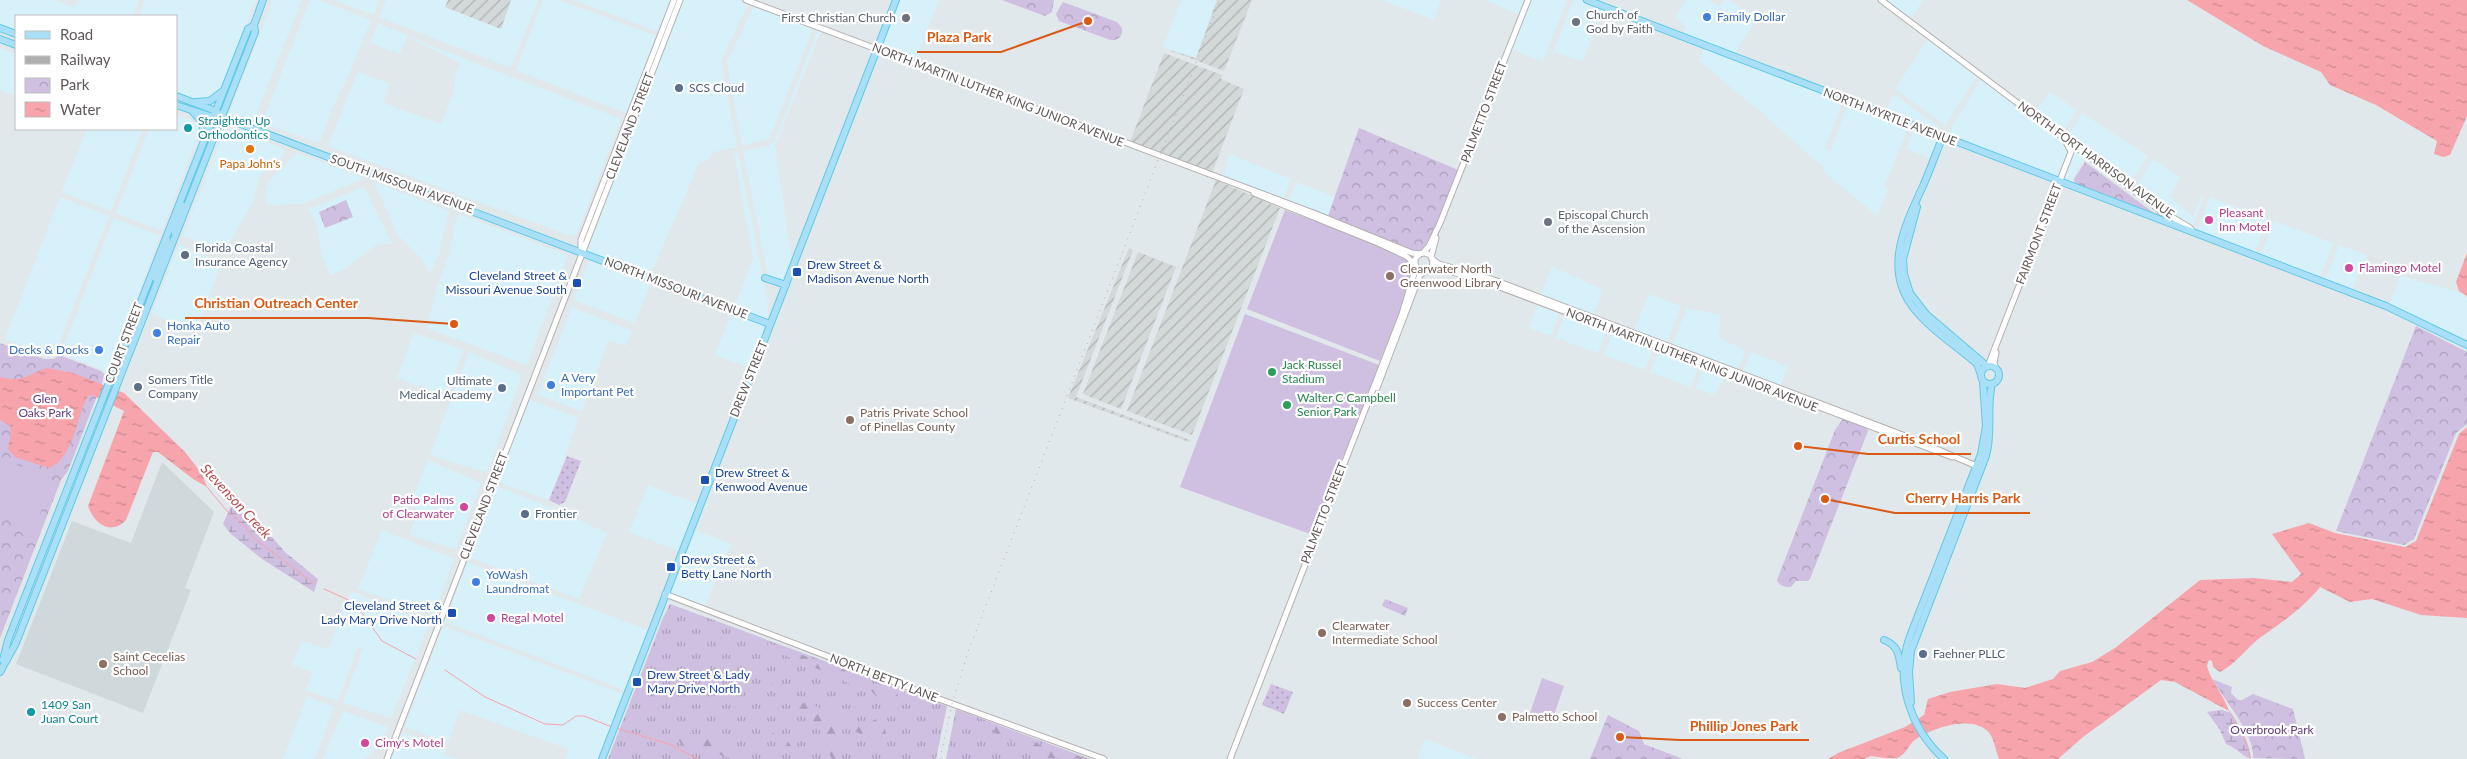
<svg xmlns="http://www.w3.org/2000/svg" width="2467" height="759" font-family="Lato,sans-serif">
	<defs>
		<pattern id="industrial-furrows" width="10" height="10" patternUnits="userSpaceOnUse" patternTransform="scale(1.25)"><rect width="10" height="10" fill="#d3d8d9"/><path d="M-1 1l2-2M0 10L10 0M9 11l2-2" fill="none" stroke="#afb2b3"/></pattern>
		<pattern id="grass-tufts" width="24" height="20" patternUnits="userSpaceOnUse" patternTransform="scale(1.25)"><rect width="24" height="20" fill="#cfbfe1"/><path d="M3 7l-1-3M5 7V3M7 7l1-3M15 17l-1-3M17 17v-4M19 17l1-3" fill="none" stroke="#ab9eb9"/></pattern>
		<pattern id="forest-firs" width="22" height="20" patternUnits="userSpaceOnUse" patternTransform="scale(1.25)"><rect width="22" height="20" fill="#cfbfe1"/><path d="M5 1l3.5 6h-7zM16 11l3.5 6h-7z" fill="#ab9eb9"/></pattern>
		<pattern id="wetland-marsh" width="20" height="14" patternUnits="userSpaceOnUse" patternTransform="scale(1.25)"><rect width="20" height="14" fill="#cfbfe1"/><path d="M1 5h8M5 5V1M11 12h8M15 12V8" fill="none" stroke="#ab9eb9"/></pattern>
		<pattern id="park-crowns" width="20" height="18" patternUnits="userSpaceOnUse" patternTransform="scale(1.25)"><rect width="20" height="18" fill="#cfbfe1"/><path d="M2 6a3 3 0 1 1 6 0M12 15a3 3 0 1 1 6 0" fill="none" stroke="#ab9eb9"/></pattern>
		<pattern id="garden-dots" width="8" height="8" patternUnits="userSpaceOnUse" patternTransform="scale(1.25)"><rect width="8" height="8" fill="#cfbfe1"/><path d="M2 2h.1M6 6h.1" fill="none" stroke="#ab9eb9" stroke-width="1.8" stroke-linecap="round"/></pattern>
		<pattern id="water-ripples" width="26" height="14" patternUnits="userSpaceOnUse" patternTransform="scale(1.25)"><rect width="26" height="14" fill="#f7a4ac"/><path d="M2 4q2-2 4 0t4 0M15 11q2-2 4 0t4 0" fill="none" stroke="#cb898f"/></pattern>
	</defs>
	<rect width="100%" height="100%" fill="#e0e8eb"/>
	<path fill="#d6f1fa" d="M0,0H55L74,8L80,0H139L133,16H16V31L0,25Z
		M145,0H256L221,89L209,98L194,99L176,92V16H139Z
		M273,0H302L252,125L228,117Z
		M310,0H319L371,20L349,75L333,107L320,141L316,142L263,123V120Z
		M335,0H379L374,15Z
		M386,0H448L445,7L501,29L511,0H538L511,68L379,17Z
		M543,0H559L657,36L626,113L516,70Z
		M574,0H671L659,32Z
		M683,0H739L748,4L721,61L737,147L713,152L706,161L699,163L650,276L585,251L598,224L606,198Z
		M899,0H939L916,60L881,47Z
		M1181,0H1217L1196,58L1163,47Z
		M1382,0H1441L1434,20Z
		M1484,0H1525L1519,14Z
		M1531,0H1567L1543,62L1511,49Z
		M1573,0H1580L1603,9L1583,61L1554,52L1549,64Z
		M1686,0H1708L1720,7L1725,0H1728L1757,18L1734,55L1683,35L1685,26L1676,16Z
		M1886,0H1923L1911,18Z
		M754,6L813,28L770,138L742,146L727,62Z
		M378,23L439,49L621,119L577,234L571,236L328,146L358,72L390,84L384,103L441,124L454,92L455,75L460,63L407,36L400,54L370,43Z
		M818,30L821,32L775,145L792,261L784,282L768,276L743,151L769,146L775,141Z
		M1928,39L1977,76L1944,128L1943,123L1895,89Z
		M0,48L16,54V96L0,90Z
		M1705,49L1843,102L1825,148L1830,151L1848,104L1909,126L1884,187L1888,189L1877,216L1823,171L1824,168L1761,112L1698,60Z
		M1981,79L2062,139L2069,151L2058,178L1947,135Z
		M2050,92L2077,110L2063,133L2034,113Z
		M1894,94L1938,126L1939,132L1885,112Z
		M2082,113L2148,156L2130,184L2067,137Z
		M176,115L200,124L201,128L162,231L116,213L149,129H176Z
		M231,128L282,148L284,151L282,158L270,165L260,176L252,204L224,252L183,236L224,132Z
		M1914,128L1939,138L1931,159L1906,149Z
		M87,129H143L111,211L62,192Z
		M2074,148L2156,210L2160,211H2155L2087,160L2083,161L2078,168L2071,183L2063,180L2074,153Z
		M738,152L768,303V320L734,308L753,258L734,153Z
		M297,153L362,177V179L303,204L268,205L265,200L268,182Z
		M1229,154L1291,179L1283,199L1224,178Z
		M2153,159L2180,177L2170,196L2193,217L2202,195L2204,196L2193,226L2135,188Z
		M374,182L449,211L439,255L431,272H429L421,258L398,235Z
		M1296,182L1335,197L1328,216L1288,201Z
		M364,187L392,243L380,244L373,247L347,268L331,275L322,257L317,226L309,209Z
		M60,197L109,216L59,343L53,352L45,354L5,339Z
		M2210,197L2268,219L2255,253L2197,231Z
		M459,214L568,255L527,365L427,328L438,284L450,252L455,223Z
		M114,218L160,236L108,376L102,369L59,353L64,345Z
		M2274,221L2333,243L2320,278L2261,255Z
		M179,245L222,262L196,331L152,314Z
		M2339,245L2367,255L2352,290L2325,280Z
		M589,261L650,285L635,323L574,300Z
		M1552,266L1603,290L1594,314L1598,317L1541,295Z
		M2400,276L2456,291L2467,298V342L2389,305Z
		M1649,294L1681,306L1667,342L1634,330Z
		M1538,304L1560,312L1551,336L1529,328Z
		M572,307L632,331L626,346L609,340L582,411L538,395Z
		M1687,308L1720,315L1719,338L1746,350L1738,370L1672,345Z
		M732,312L767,325L750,368L715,355Z
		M1565,314L1607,330L1598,353L1556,338Z
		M1613,332L1653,348L1645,370L1604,355Z
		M414,333L464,350L446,397L420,385L419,386L397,378Z
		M1659,350L1699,365L1691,387L1650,372Z
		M469,352L522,375L488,470L484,472L430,455Z
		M1751,352L1787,366L1781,386L1743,372Z
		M1704,367L1745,383L1744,385L1725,376L1714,395L1696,388Z
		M529,399L579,418L549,500L498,482Z
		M428,460L481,483L456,549L410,535L418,509L410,505Z
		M648,485L697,504L679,551L629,532Z
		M496,486L555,509L607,533L579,599L469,557Z
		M693,529L731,544L704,608L668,593Z
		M382,530L454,559L434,614L358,589Z
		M467,562L648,630L625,690L445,622Z
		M351,591L429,624L391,718L343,703L363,648L358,647L338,701L306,690L313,672L292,665L302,641L328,649Z
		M443,626L623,694L599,759H566L569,749L460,710L448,743L405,727Z
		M307,696L334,707L315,759H283Z
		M343,711L388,727L378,747L365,759H323Z
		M403,732L446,748L444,754L457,759H391Z
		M1425,739L1477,759H1418Z"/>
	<path fill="url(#industrial-furrows)" d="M448,0H511L501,29L445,7Z
		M1217,0H1252L1224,71L1166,49L1196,58Z
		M1164,53L1222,75L1221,79L1244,89L1212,173L1130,142Z
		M1216,180L1280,208L1192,435L1127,411Z
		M1129,248L1133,250L1076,397L1190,440L1189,442L1068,398Z
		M1138,252L1176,267L1121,409L1083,394Z"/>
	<path fill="#cfd8da" d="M162,462L214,512L185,588L191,590L143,713L16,664L72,521L131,543Z"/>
	<path fill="url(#grass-tufts)" d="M670,604L947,706L936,759H608L663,618Z
		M956,709L1090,759H946Z"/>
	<path fill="url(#forest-firs)" d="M768,643L845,670L851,673L853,682L852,684C841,681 833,675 823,671C804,663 785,656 768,647Z
		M766,678C777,683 780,697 791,703C798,706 804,701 810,704C820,707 830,713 839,718L843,728L838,738L840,749L838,759H832C827,751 829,743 823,734C809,714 783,702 766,685L763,682V679Z
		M871,686L894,691L898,695L897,700L892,702L880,701L868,687Z
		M741,709L771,732L787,740L791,746L786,748L768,738L740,711Z
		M876,719L884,724L886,734L885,737L863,735L852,730L855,725L867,724Z
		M992,723L1025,736L1039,745L1044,743L1086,759L1044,758L994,732L990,726Z
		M683,730L699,737L708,732C716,734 732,752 738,759C730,759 724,755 715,754C712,754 708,756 704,755C694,753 679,746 677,736Z"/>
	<path fill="url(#wetland-marsh)" d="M231,506L271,536L285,552L318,579L314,592L262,559L231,534L223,524Z
		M2222,710L2231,713C2240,727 2250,743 2251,759C2243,757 2237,748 2226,744L2220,730L2207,712Z"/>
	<path fill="url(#park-crowns)" d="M1002,0H1054L1052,12L1045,16Z
		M1063,2L1117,22L1122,28C1123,36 1118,41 1110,40L1059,21L1056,14Z
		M1359,128L1458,170L1438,222L1422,251H1413L1328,216Z
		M2085,162L2154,213H2163L2173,222L2075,184L2074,179Z
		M346,200L353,217L325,228L319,212Z
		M2416,326L2467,352V424L2456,433L2414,539L2404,545L2336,531Z
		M0,343L44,359H54L59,355L101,371L105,375L68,471L61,480L0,638Z
		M1843,419L1866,427L1868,431L1810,579L1808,581H1796L1791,587C1786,588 1778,585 1777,580L1835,430Z
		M1385,599L1408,608L1405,616L1382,606Z
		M2212,679L2232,687L2231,693L2238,700H2242L2253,694L2293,709L2305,759L2253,758C2256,736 2223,698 2212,679Z
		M1608,715L1639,731L1644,744L1683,759H1590Z"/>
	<path fill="url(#garden-dots)" d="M567,456L581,461L565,502L559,505L549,500Z
		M1271,684L1293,692L1284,714L1262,705Z"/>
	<path fill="#cfbfe1" d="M1285,210C1311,220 1397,247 1412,265C1416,281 1388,342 1380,361L1247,309Z
		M1245,314L1379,365L1313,535L1180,487Z
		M0,459L49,477L52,482L36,525L30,527L0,517Z
		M1542,678L1564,686L1551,724L1529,716Z"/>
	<path fill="url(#water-ripples)" d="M2187,0H2467V116L2450,155L2443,157L2434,154L2437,141L2376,105L2330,85L2321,72L2263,46Z
		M2467,253V296L2459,291L2456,282Z
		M47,368L73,373L124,393L185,452L202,474L207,487L193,479L158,452H153L126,520C111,536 94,524 88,506L124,411L92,395L88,396C76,417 74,458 49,468L15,457L8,449L11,432L10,426L0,420V377C23,383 26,375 47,368Z
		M2467,427V618L2421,615L2372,599L2350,602L2320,587C2304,607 2285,620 2264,635C2247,646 2240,661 2220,672L2213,667L2212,661L2209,660L2207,666C2211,682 2224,695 2229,711L2175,682L2161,680L2083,737L2058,759H1999C1996,751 1994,740 1990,734C1975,713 1931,728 1915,740C1908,745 1907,754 1897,758C1888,759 1879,757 1871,756L1864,759H1828L1838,753L1905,727L1924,715L1928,699L1950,692L1997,684L2025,688L2053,679L2060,671L2092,662L2115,648L2200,580L2254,578L2292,582L2301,574L2272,534L2309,523L2335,533L2405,547L2416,541L2459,434Z"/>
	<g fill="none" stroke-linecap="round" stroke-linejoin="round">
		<path stroke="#f7a4ac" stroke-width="1" d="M207,487L227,511L242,523L255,539L315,584
			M324,589L355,603L382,641L416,659
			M445,670L485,697L545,724L563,725L576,716H584L612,727
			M2229,711C2239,726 2247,740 2250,758
			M616,728L672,745L697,759"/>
		<defs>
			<path id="minor" d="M746,0L1316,214L1412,253L1420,254
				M1881,0L2157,208L2190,228L2193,232
				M1254,193L1378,243L1406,256L1415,264
				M581,252V240L674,0
				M1423,253L1429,246L1440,223L1528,0
				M1415 262a9 9 0 1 1 18 0a9 9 0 1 1-18 0Z
				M1431,257L1436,238
				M1432,259L1439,264L1494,280L1908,437L1979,467
				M1429,270H1445L1481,280L1952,457
				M1996,352L1994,363L1996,369
				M1988,366L2071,152L2065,140
				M1377,388L1416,285L1420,275L1426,271
				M665,594L939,699L1104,759
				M387,759L680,0
				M1230,759L1402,314L1416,267"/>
			<path id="major" d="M1587,0L2386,306L2467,345
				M0,28L16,34
				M0,39L16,45
				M176,96L216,111L222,117L770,324
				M196,102L210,101L223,91
				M176,105L216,118
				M193,112L202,122L204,136
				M1943,136C1936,153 1930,170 1923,186C1904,227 1882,272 1916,311C1933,332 1957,346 1977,364L1981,375
				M1917,207L1903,259L1904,274L1910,293L1926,314L1987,366
				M175,234V225L182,205
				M155,278L165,250L167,240
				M765,278L786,285
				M1981 375a9 9 0 1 1 18 0a9 9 0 1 1-18 0Z
				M1884,640C1898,645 1899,655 1901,668
				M3,660L8,640L248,29L254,25
				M0,672L16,643L255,32L254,25L263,0
				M1911,702L1909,672L1911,651L1986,456C1993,432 1986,407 1992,384
				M602,759L896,0
				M1944,759C1910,728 1894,680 1910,636L1981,454L1986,426L1983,382"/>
		</defs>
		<use href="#minor" stroke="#b5afae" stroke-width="7"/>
		<use href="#major" stroke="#60cae4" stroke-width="8"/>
		<use href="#minor" stroke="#fff" stroke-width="5"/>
		<use href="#major" stroke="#a9dff7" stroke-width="6"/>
		<path stroke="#b0afaf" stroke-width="1" stroke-dasharray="1 6" stroke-linecap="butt" d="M940,759L952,704L968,652L1220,0"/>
	</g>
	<g fill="#3f7fe0" stroke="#fff" stroke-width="2">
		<circle cx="1707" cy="17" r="5"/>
		<circle cx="157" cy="333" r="5"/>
		<circle cx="99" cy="350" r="5"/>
		<circle cx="551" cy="385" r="5"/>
		<circle cx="476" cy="582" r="5"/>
	</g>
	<g fill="#6b7280" stroke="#fff" stroke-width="2">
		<circle cx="906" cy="18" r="5"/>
		<circle cx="1576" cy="22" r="5"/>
		<circle cx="1548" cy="222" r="5"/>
	</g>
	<g fill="#5c6f8a" stroke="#fff" stroke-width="2">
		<circle cx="679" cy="88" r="5"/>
		<circle cx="185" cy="255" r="5"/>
		<circle cx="138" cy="387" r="5"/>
		<circle cx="502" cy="388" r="5"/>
		<circle cx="525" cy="514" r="5"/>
		<circle cx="1923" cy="654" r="5"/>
	</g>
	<g fill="#0f9aa8" stroke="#fff" stroke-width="2">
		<circle cx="188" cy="128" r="5"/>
		<circle cx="31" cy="712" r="5"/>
	</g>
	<circle fill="#e8710a" stroke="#fff" stroke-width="2" cx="250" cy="149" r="5"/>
	<g fill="#d1479c" stroke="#fff" stroke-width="2">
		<circle cx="2209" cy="220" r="5"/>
		<circle cx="2349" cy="268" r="5"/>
		<circle cx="464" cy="507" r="5"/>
		<circle cx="491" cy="618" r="5"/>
		<circle cx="365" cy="743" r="5"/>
	</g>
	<g fill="#1a4fb4" stroke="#fff" stroke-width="2">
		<rect x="792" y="267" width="10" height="10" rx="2.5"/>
		<rect x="572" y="278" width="10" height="10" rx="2.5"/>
		<rect x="700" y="475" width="10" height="10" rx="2.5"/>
		<rect x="666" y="562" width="10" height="10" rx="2.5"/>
		<rect x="447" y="608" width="10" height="10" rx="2.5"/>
		<rect x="632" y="677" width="10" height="10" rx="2.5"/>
	</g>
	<g fill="#8d6e63" stroke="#fff" stroke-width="2">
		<circle cx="1390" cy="276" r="5"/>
		<circle cx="850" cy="420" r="5"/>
		<circle cx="1322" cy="633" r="5"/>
		<circle cx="103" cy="664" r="5"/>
		<circle cx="1407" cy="703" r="5"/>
		<circle cx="1502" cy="717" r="5"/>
	</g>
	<g fill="#2e9e5b" stroke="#fff" stroke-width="2">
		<circle cx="1272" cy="372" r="5"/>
		<circle cx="1287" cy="405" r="5"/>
	</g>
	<g text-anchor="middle" stroke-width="4.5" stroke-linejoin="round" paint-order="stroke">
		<g font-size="12" fill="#5b616d" stroke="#fff" text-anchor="start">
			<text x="1586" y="19">Church of<tspan x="1586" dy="14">God by Faith</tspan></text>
			<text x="896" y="22" text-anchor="end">First Christian Church</text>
			<text x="1558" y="219">Episcopal Church<tspan x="1558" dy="14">of the Ascension</tspan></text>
		</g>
		<g font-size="12" fill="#366cbe" stroke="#fff" text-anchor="start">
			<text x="1717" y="21">Family Dollar</text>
			<text x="167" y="330">Honka Auto<tspan x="167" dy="14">Repair</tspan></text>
			<text x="89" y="354" text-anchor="end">Decks &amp; Docks</text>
			<text x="561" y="382">A Very<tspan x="561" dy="14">Important Pet</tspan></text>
			<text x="486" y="579">YoWash<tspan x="486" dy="14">Laundromat</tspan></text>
		</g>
		<g font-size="12" fill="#4e5e75" stroke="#fff" text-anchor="start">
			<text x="689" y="92">SCS Cloud</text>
			<text x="195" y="252">Florida Coastal<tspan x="195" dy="14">Insurance Agency</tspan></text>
			<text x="148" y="384">Somers Title<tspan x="148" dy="14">Company</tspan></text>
			<text x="492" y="385" text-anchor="end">Ultimate<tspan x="492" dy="14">Medical Academy</tspan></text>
			<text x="535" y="518">Frontier</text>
			<text x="1933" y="658">Faehner PLLC</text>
		</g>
		<g font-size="12" fill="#605959" stroke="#fff">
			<text transform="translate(998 95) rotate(21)" y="4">NORTH MARTIN LUTHER KING JUNIOR AVENUE</text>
			<text transform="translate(1484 112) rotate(-69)" y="4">PALMETTO STREET</text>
			<text transform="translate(1890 117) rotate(21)" y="4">NORTH MYRTLE AVENUE</text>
			<text transform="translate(630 126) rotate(-69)" y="4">CLEVELAND STREET</text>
			<text transform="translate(2096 160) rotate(36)" y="4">NORTH FORT HARRISON AVENUE</text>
			<text transform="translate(402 184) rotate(20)" y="4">SOUTH MISSOURI AVENUE</text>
			<text transform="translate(2039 234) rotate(-69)" y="4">FAIRMONT STREET</text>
			<text transform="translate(676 288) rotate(21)" y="4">NORTH MISSOURI AVENUE</text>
			<text transform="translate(124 343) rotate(-69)" y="4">COURT STREET</text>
			<text transform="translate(1692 360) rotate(21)" y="4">NORTH MARTIN LUTHER KING JUNIOR AVENUE</text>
			<text transform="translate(749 379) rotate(-68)" y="4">DREW STREET</text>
			<text transform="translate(484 506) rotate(-69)" y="4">CLEVELAND STREET</text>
			<text transform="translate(1324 513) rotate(-69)" y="4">PALMETTO STREET</text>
			<text transform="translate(884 678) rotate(21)" y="4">NORTH BETTY LANE</text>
		</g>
		<g font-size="12" fill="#0d838f" stroke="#fff" text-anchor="start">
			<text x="198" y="125">Straighten Up<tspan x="198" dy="14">Orthodontics</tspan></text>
			<text x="41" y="709">1409 San<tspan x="41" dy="14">Juan Court</tspan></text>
		</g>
		<g font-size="12" fill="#c56008" stroke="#fff">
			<text x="250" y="168">Papa John's</text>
		</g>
		<g font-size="12" fill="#b23c85" stroke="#fff" text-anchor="start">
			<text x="2219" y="217">Pleasant<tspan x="2219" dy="14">Inn Motel</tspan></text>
			<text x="2359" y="272">Flamingo Motel</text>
			<text x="454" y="504" text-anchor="end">Patio Palms<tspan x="454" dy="14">of Clearwater</tspan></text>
			<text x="501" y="622">Regal Motel</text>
			<text x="375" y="747">Cimy's Motel</text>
		</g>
		<g font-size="12" fill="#164399" stroke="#fff" text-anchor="start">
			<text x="807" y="269">Drew Street &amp;<tspan x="807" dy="14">Madison Avenue North</tspan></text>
			<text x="567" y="280" text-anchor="end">Cleveland Street &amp;<tspan x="567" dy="14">Missouri Avenue South</tspan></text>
			<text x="715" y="477">Drew Street &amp;<tspan x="715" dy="14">Kenwood Avenue</tspan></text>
			<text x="681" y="564">Drew Street &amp;<tspan x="681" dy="14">Betty Lane North</tspan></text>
			<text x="442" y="610" text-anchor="end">Cleveland Street &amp;<tspan x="442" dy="14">Lady Mary Drive North</tspan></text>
			<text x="647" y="679">Drew Street &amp; Lady<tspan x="647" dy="14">Mary Drive North</tspan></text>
		</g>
		<g font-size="12" fill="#785e54" stroke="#fff" text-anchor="start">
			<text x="1400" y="273">Clearwater North<tspan x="1400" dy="14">Greenwood Library</tspan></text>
			<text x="860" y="417">Patris Private School<tspan x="860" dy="14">of Pinellas County</tspan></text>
			<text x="1332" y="630">Clearwater<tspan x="1332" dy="14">Intermediate School</tspan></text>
			<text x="113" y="661">Saint Cecelias<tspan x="113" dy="14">School</tspan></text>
			<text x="1417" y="707">Success Center</text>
			<text x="1512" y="721">Palmetto School</text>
		</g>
		<g font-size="12" fill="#27864d" stroke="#fff" text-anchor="start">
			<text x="1282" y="369">Jack Russel<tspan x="1282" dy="14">Stadium</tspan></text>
			<text x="1297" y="402">Walter C Campbell<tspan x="1297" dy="14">Senior Park</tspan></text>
		</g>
		<g font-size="12" fill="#5e3b7d" stroke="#fff">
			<text x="45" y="403">Glen<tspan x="45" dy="14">Oaks Park</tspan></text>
			<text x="2272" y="734">Overbrook Park</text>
		</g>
		<g font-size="14" font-style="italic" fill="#b74a4b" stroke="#fff">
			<text transform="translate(236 501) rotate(47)" y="5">Stevenson Creek</text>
		</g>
	</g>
	<path fill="none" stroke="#da5914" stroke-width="2" d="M1088 21L1001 52H917M454 324L368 318H185M1798 446L1868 454H1971M1825 499L1895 513H2030M1620 737L1680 740H1809"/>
	<g fill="#da5914" stroke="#fff" stroke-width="2">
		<circle cx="1088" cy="21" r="5"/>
		<circle cx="454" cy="324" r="5"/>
		<circle cx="1798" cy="446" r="5"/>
		<circle cx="1825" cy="499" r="5"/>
		<circle cx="1620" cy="737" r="5"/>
	</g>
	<g font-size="14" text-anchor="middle" font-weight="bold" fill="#da5914" stroke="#fff" stroke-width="4.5" stroke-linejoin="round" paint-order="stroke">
		<text x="959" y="42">Plaza Park</text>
		<text x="276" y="308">Christian Outreach Center</text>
		<text x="1919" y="444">Curtis School</text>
		<text x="1963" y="503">Cherry Harris Park</text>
		<text x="1744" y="731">Phillip Jones Park</text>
	</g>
	<rect x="15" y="15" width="162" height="115" fill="#ffffff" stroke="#bfbdbd"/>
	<rect x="25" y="31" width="25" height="8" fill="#a9dff7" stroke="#bfbdbd"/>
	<text x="60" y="40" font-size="15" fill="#605959">Road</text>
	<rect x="25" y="56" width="25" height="8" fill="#b0afaf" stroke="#bfbdbd"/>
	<text x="60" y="65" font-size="15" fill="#605959">Railway</text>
	<rect x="25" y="78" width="25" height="15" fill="url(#park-crowns)" stroke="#bfbdbd"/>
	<text x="60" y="90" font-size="15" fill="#605959">Park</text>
	<rect x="25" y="102" width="25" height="15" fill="url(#water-ripples)" stroke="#bfbdbd"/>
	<text x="60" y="115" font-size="15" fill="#605959">Water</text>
</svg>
